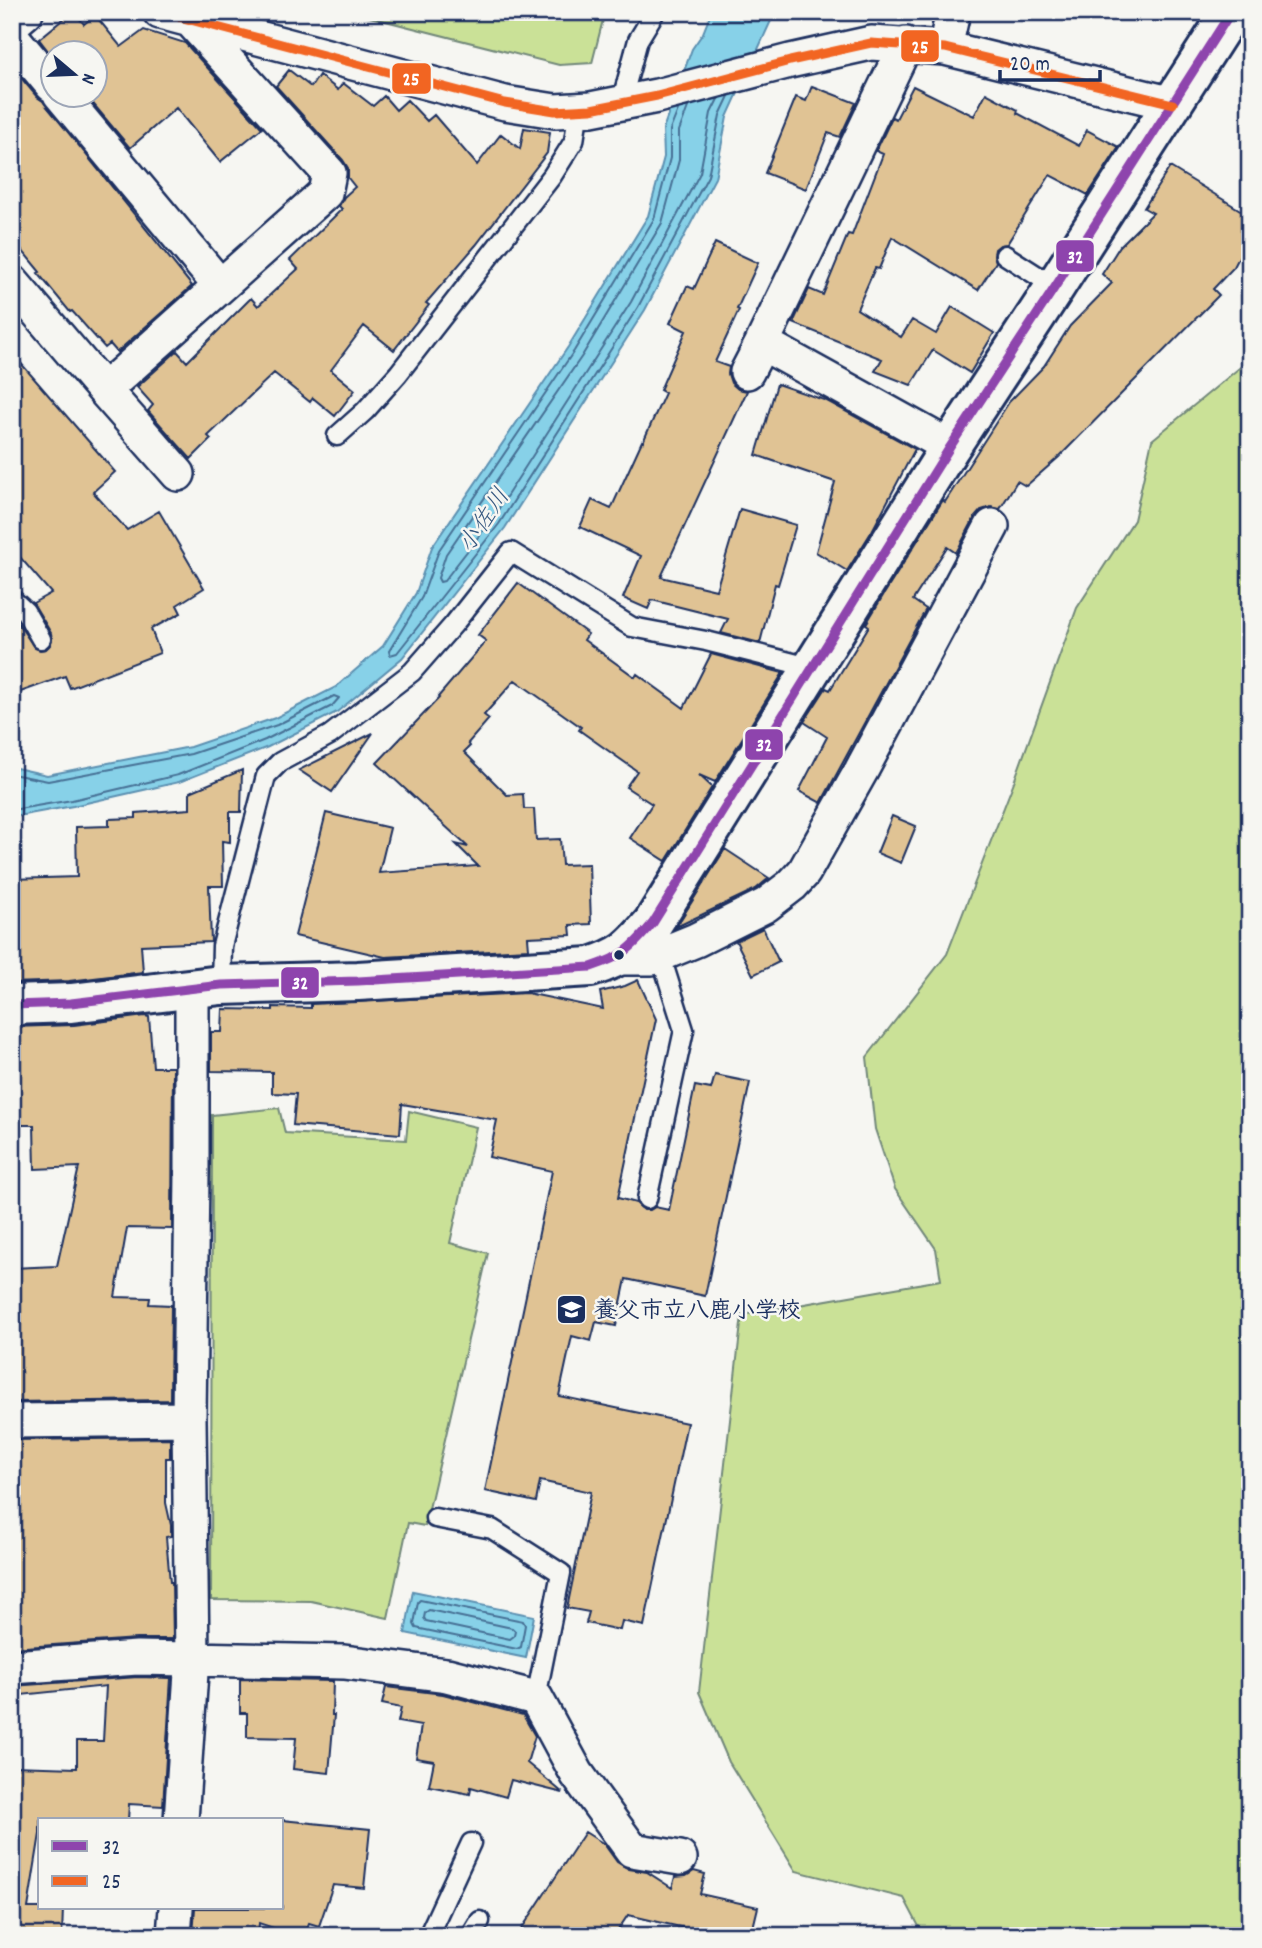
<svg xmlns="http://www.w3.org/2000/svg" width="1262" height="1948" font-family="Dekko,'Klee One',sans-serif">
	<rect width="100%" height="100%" fill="#f6f6f2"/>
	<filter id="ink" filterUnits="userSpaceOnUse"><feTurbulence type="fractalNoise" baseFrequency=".0143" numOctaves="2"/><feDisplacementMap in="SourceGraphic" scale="14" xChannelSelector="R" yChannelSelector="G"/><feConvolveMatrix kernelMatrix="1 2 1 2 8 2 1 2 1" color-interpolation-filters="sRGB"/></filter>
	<g filter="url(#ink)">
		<path fill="#cae197" stroke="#72887a" stroke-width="2" d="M350,12H605L592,63L559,65Z
			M1250,359V1936H924L904,1898L796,1871L729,1762L699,1692L742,1315L941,1280L936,1249L895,1189L875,1129L867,1057L947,954L1015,779L1077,608L1134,520L1152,440Z
			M279,1108L285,1133L406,1140L409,1111L476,1127L450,1243L488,1253L425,1526L408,1523L388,1618L311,1601L211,1600L212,1115Z"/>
		<path fill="#87d1e8" stroke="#5c90b1" stroke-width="2" d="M708,12H775L727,117L715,178L645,310L505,528L402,658L337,712L268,747L179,782L73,806L12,817V767L47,775L190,747L275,718L336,687L383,646L416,593L432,547L568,347L648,216L664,157L663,129L692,49L703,33L709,18Z
			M413,1591L534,1616L526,1658L405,1633Z"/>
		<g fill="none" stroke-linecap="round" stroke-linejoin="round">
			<path stroke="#467095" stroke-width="2" d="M688,107L679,131V160L662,223L582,356L446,554L438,578L440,582L444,581L492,519L631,302L700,173L711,113L718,99
				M678,110L670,130V158L654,219L574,351L439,550L422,597L389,651L390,655L397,653L499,524L638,307L708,176L720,115L729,96
				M12,774L48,781L191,754L277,725L334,696L339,698L332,706L265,740L178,775L72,800L12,810
				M420,1600L523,1621L525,1625L521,1647L517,1649L416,1628L414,1624L418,1602Z
				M429,1610L512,1628L515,1631L514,1636L510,1639L426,1621L424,1618L425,1613Z"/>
		</g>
		<path fill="#e0c394" stroke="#1b2f5e" stroke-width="2" d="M72,12H74L84,24L95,15L121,47L144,30L185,43L262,128L220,162L176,108L130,148L85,94H94V52H52V56L39,39Z
			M12,67L37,97L43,101L192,286L117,352L110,344L105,348L72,311L70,312L38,273L40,272L12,238Z
			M289,70L311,87L319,75L338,90L343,83L373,106L384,96L396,110L407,100L427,121L434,115L477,165L501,134L520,149L524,128L550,132L547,153L476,245L426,303L429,305L394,350L364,326L331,370L355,390L335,416L313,398L310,402L274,373L208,436L211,439L191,459L148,411L153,405L137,387L177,351L187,362L251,298L258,306L298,269L290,260L342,209L339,206L344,197L355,187L348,178V168L343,160L276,86Z
			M812,86L856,103L840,137L828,133L806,189L765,173L796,97L806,101Z
			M913,86L974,116L986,93L1018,110L1017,113L1079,146L1087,130L1119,147L1088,195L1050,175L1007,244L1000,245L995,249L994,255L996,262L978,290L892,237L879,269L875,268L857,309L901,337L912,320L936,334L952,307L994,333L970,373L933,350L911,385L875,371L882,359L793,323L809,289L823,295L848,234L852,235L883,154L876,151L892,117L896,119Z
			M1170,167L1250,216V236L1234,267L1213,289L1219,295L1059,457L1026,486L1017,481L1000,509L991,507L981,510L975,517L956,553L947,547L913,600L926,609L821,803L799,791L827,737L804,722L826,688L830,690L869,626L866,624L884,594L943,500L945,502L1009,402L1044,366L1070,326L1112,283L1102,274L1120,246L1153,213L1144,208Z
			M715,243L758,263L737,309L739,310L715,362L729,367L728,374L731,383L738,389L747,391L661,577L716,590L740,509L796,525L778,585L775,584L760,643L721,633L728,619L652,600L648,609L623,598L641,556L580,527L592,500L611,509L642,441L643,442L665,393L660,390L686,331L670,323L687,286L694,289Z
			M12,353L115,472L93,492L127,530L159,511L204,588L177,605L181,613L151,629L160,653L70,688L65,676L12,695V615L35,648L40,650L46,649L50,645L52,640L51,633L33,603L51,593L12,548Z
			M777,384L827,401L915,449L872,531L847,571L816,552L835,482L756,455Z
			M518,583L588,634L584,640L635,677L637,674L684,708L711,654L783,673L715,782L699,775L712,787L666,861L630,838L652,804L626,787L637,771L579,730L581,727L515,680L484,715L489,719L468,743L470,746L464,752L507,795L523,794L524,809H534L536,840L560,839L562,865L589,864L591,924L570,925L571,935L528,937L529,949L385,957L295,936L326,813L390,828L379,873L478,866L456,844L468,847L377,763L439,698L438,697L486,641L478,635Z
			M373,733L332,792L299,770Z
			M242,770L241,812H230V842L222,841L223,886H209L211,942L141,945L143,972L69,981L12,983V879L77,877L76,827L109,826V819L136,818V813L190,809V792Z
			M892,816L916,826L901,863L877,853Z
			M725,849L769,878L756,889L676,927Z
			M763,928L779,962L753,975L736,941Z
			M638,980L656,1019L618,1198L636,1203L644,1210H650L655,1207L669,1210L695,1086L711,1089L715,1075L750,1082L705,1296L626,1279L616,1326L596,1322L591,1341L572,1336L559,1396L687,1423L644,1626L622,1621L620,1630L586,1623L589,1612L567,1608L591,1492L540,1481L536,1502L485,1491L552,1171L489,1157L497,1120L402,1104L400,1134L293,1125L296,1094L272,1093V1072L211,1071V1032H222L223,1009L273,1010V1007L311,1008V1004L527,993L603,1009L600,992L625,986Z
			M145,1016L149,1017L153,1067H173L172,1229L127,1228L115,1297L150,1298L149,1304L171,1305L170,1400L12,1402V1268L57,1266L79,1167L35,1169L34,1125H12V1027L74,1025Z
			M170,1438V1458H166V1503L171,1525V1536L166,1537L170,1582H172L173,1639H136L12,1648V1440Z
			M138,1677L171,1678L163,1806L129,1804L128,1820H40V1834L28,1908H63L62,1936H16L17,1915H12V1766L77,1768V1741H103L106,1686L12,1696V1686Z
			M240,1679L333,1681L332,1715H334L329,1773L293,1769L296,1738L247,1737V1713H240Z
			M386,1687L443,1694L523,1715L535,1736L527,1763L563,1793L511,1780L506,1797L471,1787L470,1794L429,1786L434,1761L416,1758L421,1726L398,1722L401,1708L382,1704Z
			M282,1820L370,1829L364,1888L333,1885L319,1926L309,1923L304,1936H297L259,1923L258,1936L193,1934L195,1908H282Z
			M585,1832L604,1844L617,1862L629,1869L647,1872L672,1888L675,1877L686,1876L694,1871L705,1874L700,1894L758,1907L751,1936H719L628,1915L614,1936H517Z"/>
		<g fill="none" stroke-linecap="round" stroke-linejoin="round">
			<defs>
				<path id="service" d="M621,103L638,40L655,12
					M1005,255L1055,287
					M337,436L365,411L398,374L552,176L574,141L579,109
					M12,599L25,611L41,639
					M221,985L222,946L266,776L280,762L330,735L412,672L454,624L511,552L632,627L706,641L813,668
					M647,1199L684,1030L660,954
					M435,1518L492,1529L561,1573L536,1698
					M428,1936L471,1843
					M471,1936L480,1921"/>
				<path id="minor" d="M160,12L505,103L555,111L591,109L657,96L790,61L871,43L945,48L1173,104
					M12,24L26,12
					M12,37L52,85
					M906,44L762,343L950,447
					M945,48L953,12
					M60,94L220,286
					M12,282L104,390L178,474
					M747,372L762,343
					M104,390L325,193L329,173L192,22
					M617,958H652L696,940L766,905L792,885L804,872L861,771L992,526
					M12,1421L189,1419
					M12,1667L137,1658L344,1662L447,1675L536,1698L577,1774L632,1850L680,1858
					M181,1820L192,1658L189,1419L192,1173V989
					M174,1936L176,1908"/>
				<path id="secondary" d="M12,1005L71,1003L221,985L358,981L591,967C624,956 631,949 653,923L950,447L1055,287L1231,12"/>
			</defs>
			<use href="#service" stroke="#1b2f5e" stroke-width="23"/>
			<use href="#minor" stroke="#1b2f5e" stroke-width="38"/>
			<use href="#secondary" stroke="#1b2f5e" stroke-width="44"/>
			<use href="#service" stroke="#f6f6f2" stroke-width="18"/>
			<use href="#minor" stroke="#f6f6f2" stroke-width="33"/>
			<use href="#secondary" stroke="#f6f6f2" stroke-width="38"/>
			<defs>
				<path id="bus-1" d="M12,1005L71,1003L221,985L358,981L591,967C624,956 631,949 653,923L950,447L1055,287L1231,12"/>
				<path id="bus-2" d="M160,12L505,103L555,111L591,109L657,96L790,61L871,43L945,48L1173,104"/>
			</defs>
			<use href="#bus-1" stroke="#f6f6f2" stroke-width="14"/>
			<use href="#bus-2" stroke="#f6f6f2" stroke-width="14"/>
			<use href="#bus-1" stroke="#8e44ad" stroke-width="9"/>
			<use href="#bus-2" stroke="#f26522" stroke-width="9"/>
		</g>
	</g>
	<defs>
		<symbol id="school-square" viewBox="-11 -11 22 22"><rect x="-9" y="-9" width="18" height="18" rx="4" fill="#1b2f5e" stroke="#f6f6f2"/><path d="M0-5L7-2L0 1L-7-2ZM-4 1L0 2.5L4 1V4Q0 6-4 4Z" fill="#fff"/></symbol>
	</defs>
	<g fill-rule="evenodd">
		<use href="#school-square" x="554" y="1292" width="35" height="35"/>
	</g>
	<circle fill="#1b2f5e" stroke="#f6f6f2" stroke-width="2.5" cx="619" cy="955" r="6"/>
	<g text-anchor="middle" stroke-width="5" stroke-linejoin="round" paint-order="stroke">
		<g font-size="23" font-weight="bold" fill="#1b2f5e" stroke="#f6f6f2" text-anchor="start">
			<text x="594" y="1317">養父市立八鹿小学校</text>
		</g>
		<g font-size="24" font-style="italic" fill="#365880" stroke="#f6f6f2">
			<text transform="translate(483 520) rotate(-56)" y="8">小佐川</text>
		</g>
	</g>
	<g stroke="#f6f6f2" stroke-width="2.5">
		<rect x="900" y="29" width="40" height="34" rx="7" fill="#f26522"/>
		<rect x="391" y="62" width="41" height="33" rx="7" fill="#f26522"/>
		<rect x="1055" y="239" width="40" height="34" rx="7" fill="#8e44ad"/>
		<rect x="744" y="728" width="40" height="33" rx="7" fill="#8e44ad"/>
		<rect x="280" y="966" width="40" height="33" rx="7" fill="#8e44ad"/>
	</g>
	<g font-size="19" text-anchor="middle" font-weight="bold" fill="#fff">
		<text x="920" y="53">25</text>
		<text x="411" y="85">25</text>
		<text x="1075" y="263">32</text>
		<text x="764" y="751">32</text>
		<text x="300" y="989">32</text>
	</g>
	<rect width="1262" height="1948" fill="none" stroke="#f6f6f2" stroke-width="42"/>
	<rect x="21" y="21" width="1220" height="1906" fill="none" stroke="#1b2f5e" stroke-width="2.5" filter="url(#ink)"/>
	<rect x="38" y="1818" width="245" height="91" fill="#f6f6f2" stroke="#9ea6b7" stroke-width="2"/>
	<rect x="52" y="1841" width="35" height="10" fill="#8e44ad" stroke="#9ea6b7" stroke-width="2"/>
	<text x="102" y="1854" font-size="21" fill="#1b2f5e">32</text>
	<rect x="52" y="1876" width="35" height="10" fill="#f26522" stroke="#9ea6b7" stroke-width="2"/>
	<text x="102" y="1888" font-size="21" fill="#1b2f5e">25</text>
	<g transform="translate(74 74) rotate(109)"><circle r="33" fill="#f6f6f2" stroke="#9ea6b7" stroke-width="2"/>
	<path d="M0-5L12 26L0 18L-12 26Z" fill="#1b2f5e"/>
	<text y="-10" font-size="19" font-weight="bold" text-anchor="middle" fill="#1b2f5e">N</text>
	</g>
	<path d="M1000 70v10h100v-10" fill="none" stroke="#1b2f5e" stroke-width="3.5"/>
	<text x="1010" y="70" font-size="21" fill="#1b2f5e" stroke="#f6f6f2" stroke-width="5" paint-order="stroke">20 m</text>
</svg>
